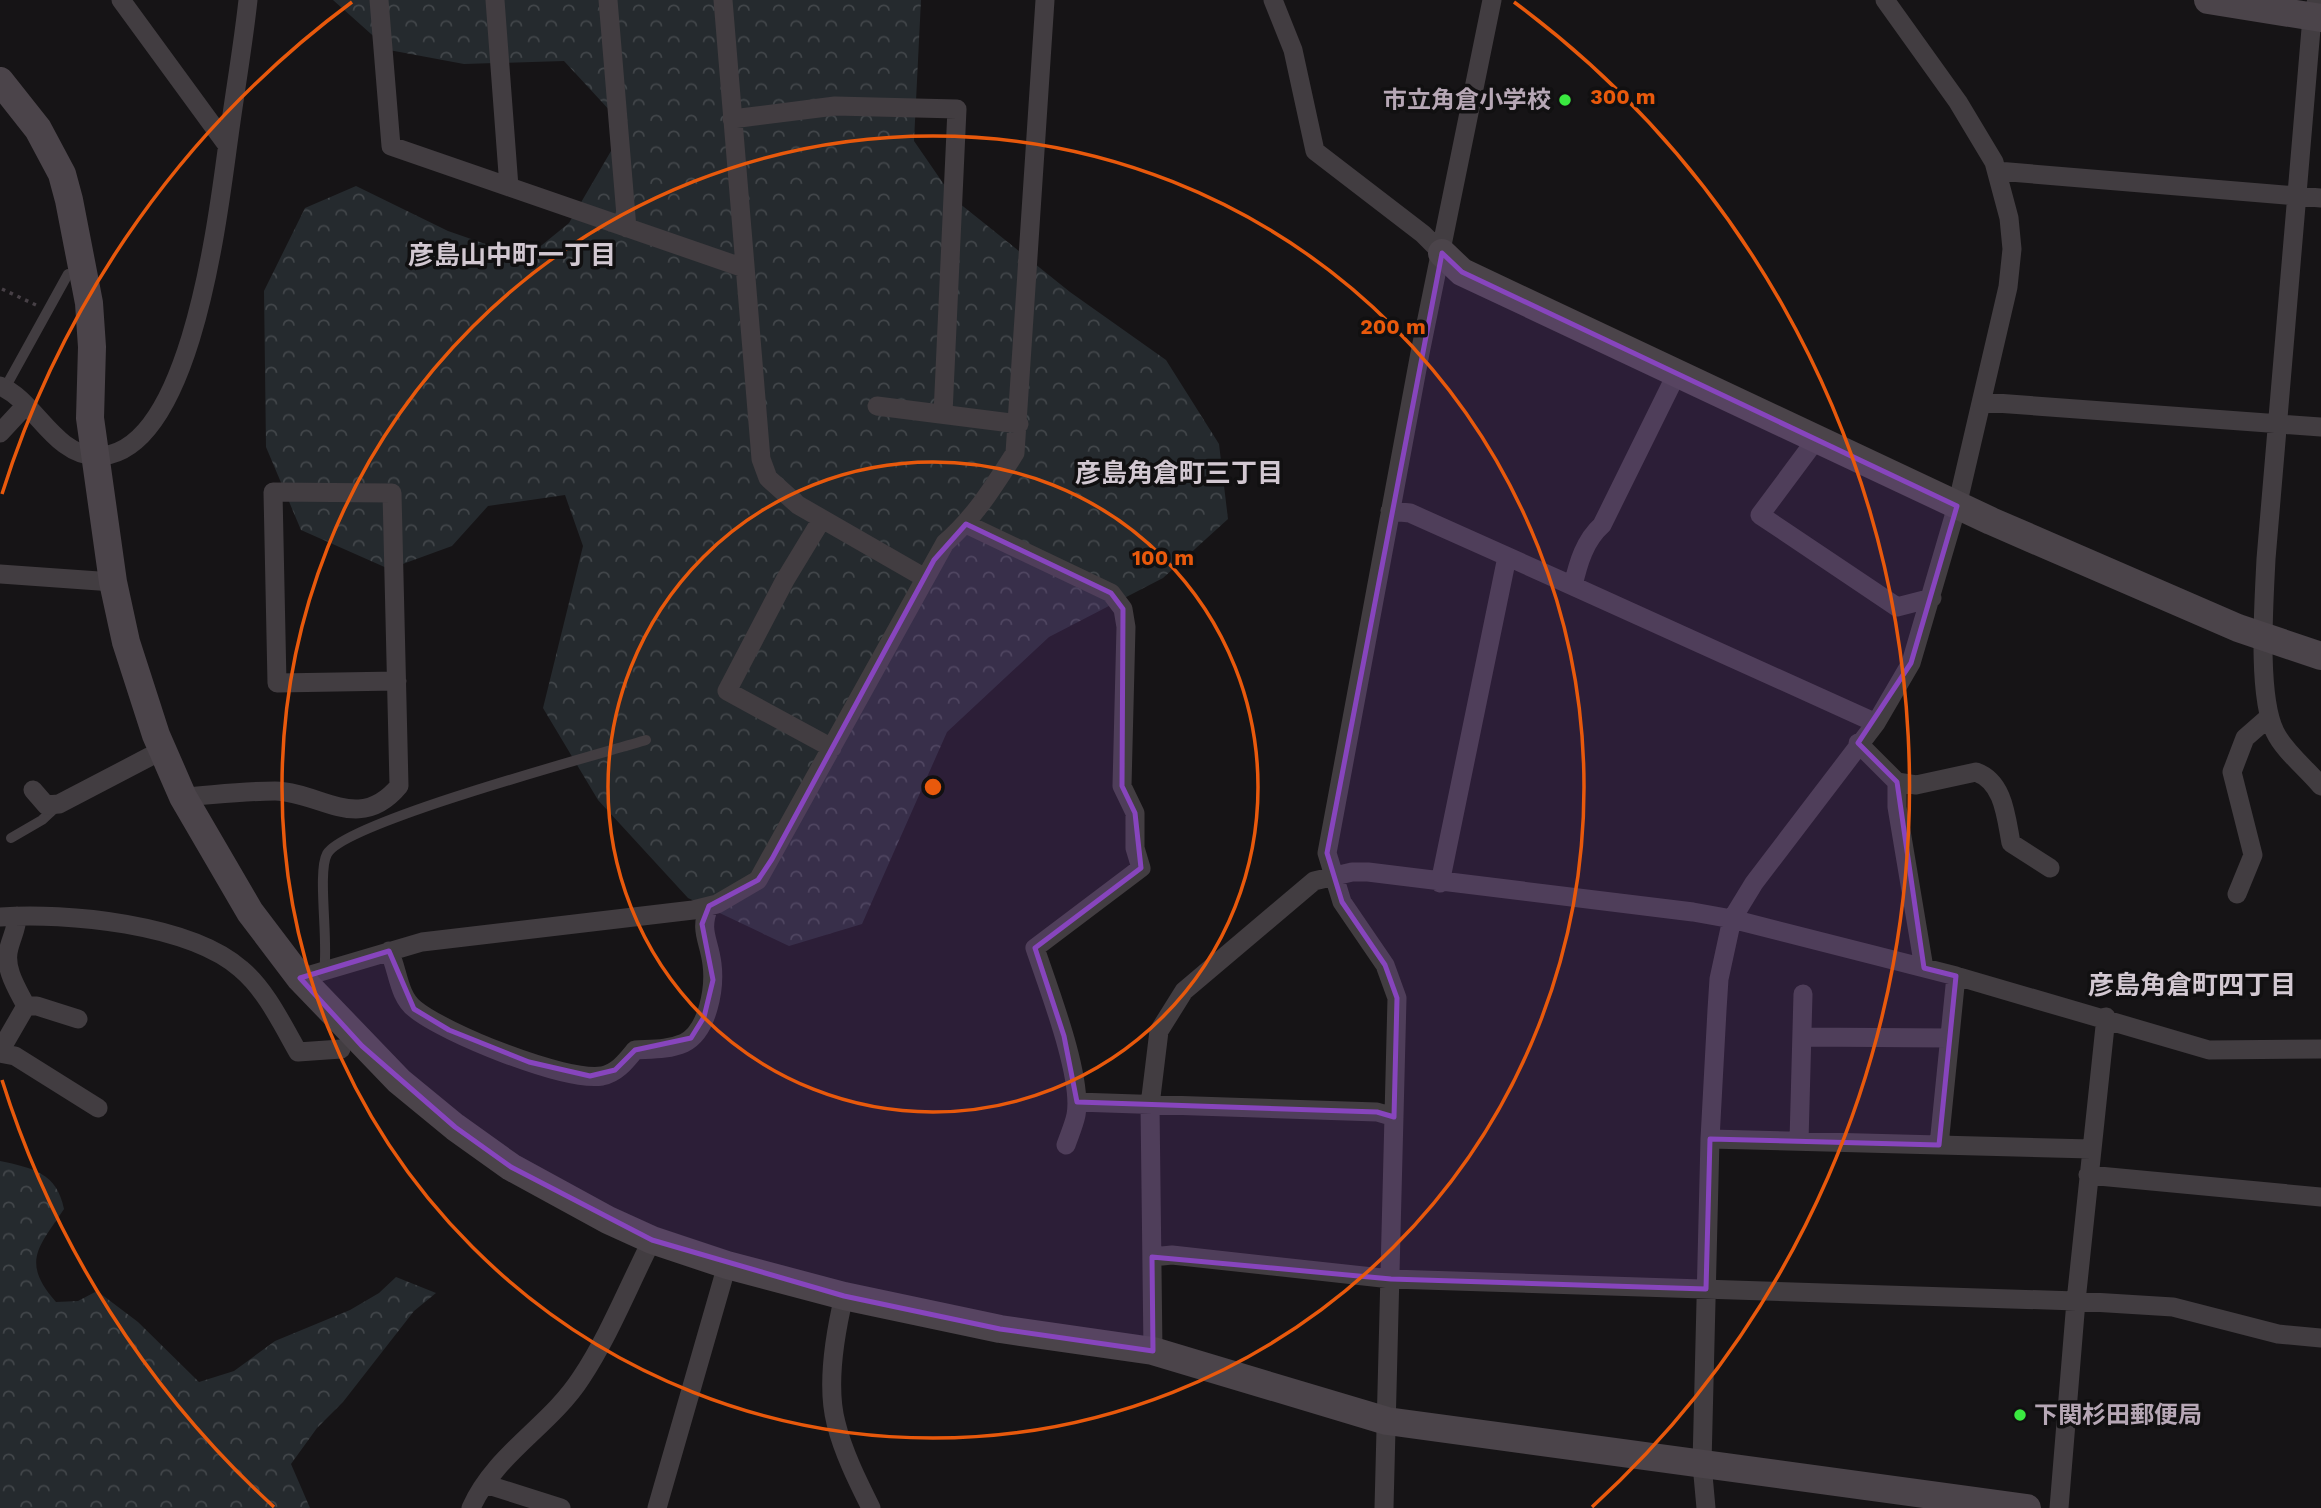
<svg xmlns="http://www.w3.org/2000/svg" width="2321" height="1508" font-family="'Work Sans','Noto Sans JP',sans-serif">
	<defs>
		<pattern id="forest-crowns" width="20" height="18" patternUnits="userSpaceOnUse" patternTransform="scale(1.75)"><rect width="20" height="18" fill="#252a2e"/><path d="M2 6a3 3 0 1 1 6 0M12 15a3 3 0 1 1 6 0" fill="none" stroke="#42464a"/></pattern>
	</defs>
	<rect width="100%" height="100%" fill="#161416"/>
	<path fill="url(#forest-crowns)" d="M333,0H921L914,141L954,199L1070,292L1166,360L1219,444L1228,519L1163,578L1049,637L947,732L862,924L789,946L688,898L598,800L543,708L583,546L565,495L488,506L452,546L389,569L301,530L266,447L264,291L305,208L356,186L448,231L526,258L569,223L625,127L564,61L464,64L389,50Z
		M0,1161C33,1168 57,1173 64,1209C38,1248 21,1262 56,1302L78,1301L97,1291L138,1322L199,1382L234,1371L275,1341L350,1310L379,1293L396,1277L436,1293L414,1311L343,1402L317,1428L291,1464L310,1508H0Z"/>
	<g fill="none" stroke-linecap="round" stroke-linejoin="round">
		<path stroke="#474046" stroke-width="3.5" stroke-dasharray="3.5 5" stroke-linecap="butt" d="M2,289L36,305"/>
		<path stroke="#423d41" stroke-width="10" d="M5,388L68,274
			M11,838L42,820L56,807
			M324,971C329,944 317,872 327,854C345,822 597,755 646,740"/>
		<path stroke="#423d41" stroke-width="19" d="M121,0L227,145
			M379,0L391,146L744,268
			M495,0L509,187
			M608,0L627,228
			M723,0L761,459L768,478L798,505L925,578
			M1273,0L1293,50L1315,151L1423,234L1442,253
			M2317,0L2312,17L2266,559C2264,602 2257,695 2275,732C2284,751 2307,769 2321,786
			M732,119L835,106L957,109L943,414
			M1997,171L2321,198
			M1676,375L1602,525C1585,540 1578,563 1573,586L1876,723
			M0,386C35,400 54,456 97,456C193,456 219,206 229,136C235,91 243,46 248,0
			M1982,402L2321,427
			M877,406L1019,424
			M0,433L25,406
			M1815,441L1760,515L1897,607L1932,598
			M1390,511L1410,513L1573,586
			M822,519L785,580L727,691L832,748
			M966,524L1111,593L1123,609L1126,627L1122,786L1135,813V848L1141,868L1035,948C1048,987 1083,1077 1076,1115C1074,1125 1069,1136 1066,1145
			M0,574L113,582
			M1858,743L1897,782V807L1924,968
			M1897,782L1916,785L1976,772C2004,782 2006,817 2011,843L2050,868
			M33,790L46,805L59,804L149,757
			M183,797C213,795 244,791 275,791C321,792 359,834 399,786L392,493L273,492L277,683L397,681
			M1440,883L1507,557
			M2237,894L2253,855L2232,772L2245,738L2269,717
			M0,917C66,912 190,924 241,969C266,990 282,1024 298,1052L341,1049
			M389,951C398,969 398,996 415,1009C444,1033 565,1082 602,1076C617,1073 626,1061 635,1050C651,1049 668,1050 684,1043C708,1031 715,988 712,964C709,939 699,932 709,906
			M300,978L422,942L693,910L717,904L758,880L945,543C975,517 994,486 1015,453L1045,0
			M26,1006H37L78,1019
			M1802,1037L1949,1038
			M0,1051L26,1006C18,990 3,968 9,948C12,936 17,928 17,916
			M0,1053L15,1056L98,1108
			M1077,1102L1377,1112L1394,1117
			M1710,1139L2091,1149
			M1799,1141L1803,994
			M1939,1145L1956,976
			M2088,1175L2321,1197
			M1152,1257L1172,1255L1391,1279L2076,1301L2173,1307L2278,1334L2321,1338
			M844,1296C835,1334 826,1385 836,1423C843,1452 858,1482 871,1508
			M1153,1351L1150,1105L1159,1031L1184,991L1314,881L1352,872H1368L1693,912L1732,919L1956,976L2209,1050L2321,1049
			M485,1484L561,1508
			M471,1508C495,1454 550,1426 581,1378C609,1336 629,1285 652,1240
			M657,1508L727,1265
			M1384,1508L1397,998L1385,965L1342,902L1327,853L1420,353L1492,0
			M1706,1508L1702,1464L1710,1139L1717,1010L1719,979L1732,919L1754,883L1876,723L1911,663L1957,506L2008,287L2012,249L2009,218L1994,162L1958,102L1885,0
			M2059,1508L2076,1301L2106,1017"/>
		<path stroke="#4b444a" stroke-width="28" d="M2208,0L2321,18
			M0,81L38,129L62,174L69,200L89,303L92,347L90,418L113,582L126,642L156,735L183,797L250,912L300,978L399,1081L455,1127L511,1167L608,1220L652,1240L727,1265L844,1296L1000,1329L1153,1351L1387,1421L2027,1508
			M1442,253L1462,272L1991,521L2238,628L2321,656"/>
	</g>
	<path fill="#8745bd" fill-opacity="0.2" stroke="#8745bd" stroke-width="5" stroke-linejoin="round" d="M1442,253L1462,272L1957,506L1911,663L1858,743L1897,782L1924,968L1956,976L1939,1145L1710,1139L1706,1289L1391,1279L1152,1257L1153,1351L1000,1329L844,1296L652,1240L511,1167L455,1127L362,1046L300,978L389,951L414,1009L449,1030L529,1062L590,1076L615,1070L635,1050L691,1038L704,1017L713,980L702,924L709,906L758,880L772,859L934,560L966,524L1111,593L1123,609L1122,786L1135,813L1141,868L1035,948L1064,1036L1077,1102L1377,1112L1394,1117L1397,998L1385,965L1342,902L1327,853Z"/>
	<g fill="none" stroke="#e8590c" stroke-width="3.5">
		<circle cx="933" cy="787" r="325"/>
		<circle cx="933" cy="787" r="651"/>
		<path d="M274 1507A976 976 0 0 1 2 1080M2 494A976 976 0 0 1 352 2M1514 2A976 976 0 0 1 1592 1507"/>
	</g>
	<g fill="#3ae940" stroke="#111011" stroke-width="2.5">
		<circle cx="1565" cy="100" r="7"/>
		<circle cx="2020" cy="1415" r="7"/>
	</g>
	<g text-anchor="middle" stroke-width="7" stroke-linejoin="round" paint-order="stroke">
		<g font-size="24" font-weight="bold" fill="#b6a7b5" stroke="#111011" text-anchor="end">
			<text x="1551" y="108">市立角倉小学校</text>
			<text x="2034" y="1423" text-anchor="start">下関杉田郵便局</text>
		</g>
		<g font-size="26" font-weight="bold" fill="#d2c8d1" stroke="#111011">
			<text x="512" y="264">彦島山中町一丁目</text>
			<text x="1179" y="482">彦島角倉町三丁目</text>
			<text x="2192" y="994">彦島角倉町四丁目</text>
		</g>
	</g>
	<circle cx="933" cy="787" r="10" fill="#e8590c" stroke="#111011" stroke-width="3.5"/>
	<g font-size="21" text-anchor="middle" font-weight="bold" fill="#e8590c" stroke="#111011" stroke-width="7" stroke-linejoin="round" paint-order="stroke">
		<text x="1623" y="104">300 m</text>
		<text x="1393" y="334">200 m</text>
		<text x="1163" y="565">100 m</text>
	</g>
</svg>
